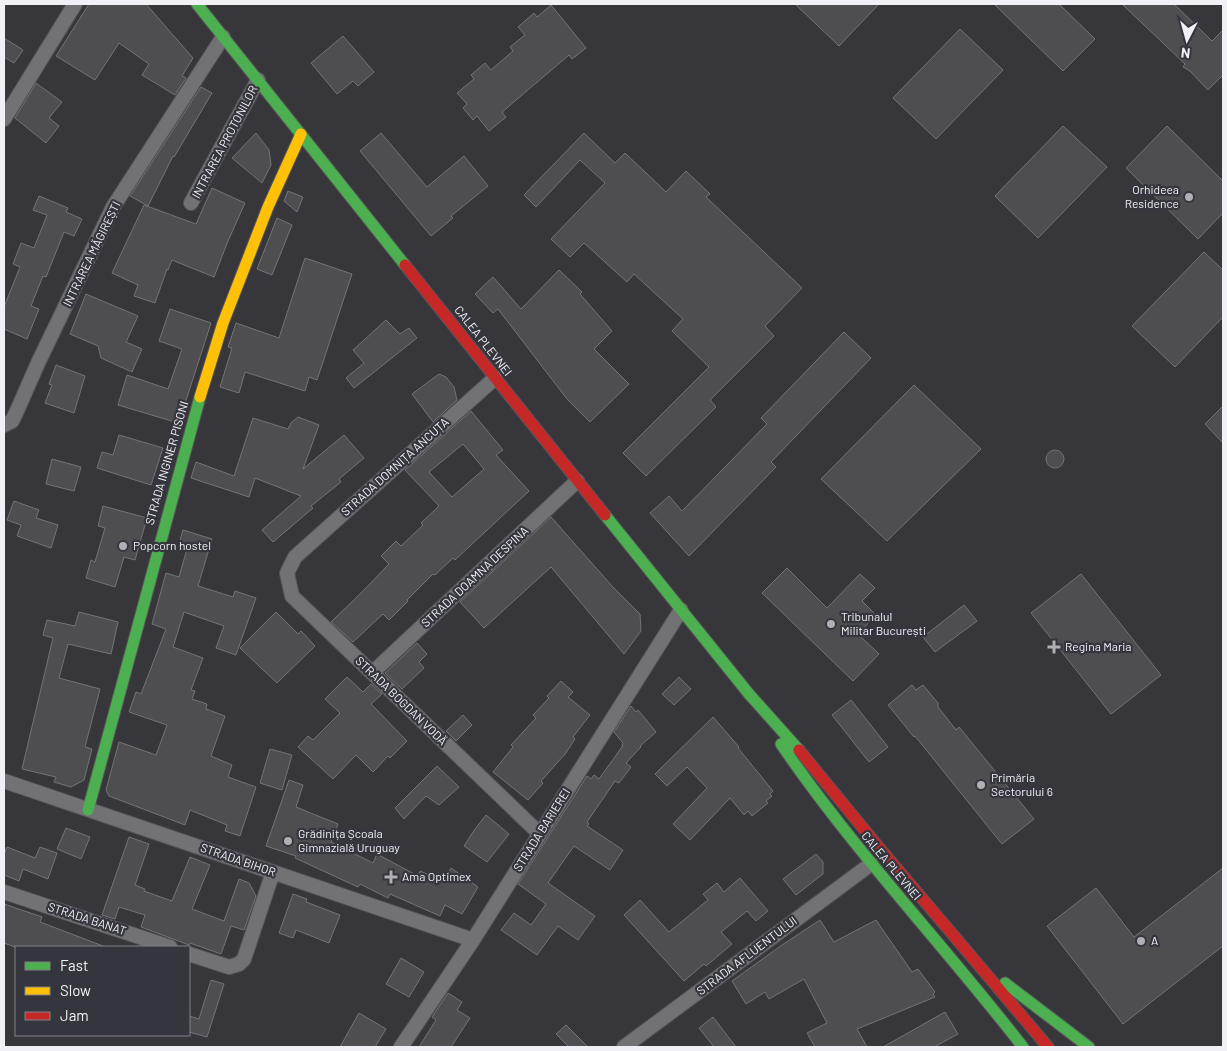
<svg xmlns="http://www.w3.org/2000/svg" width="1227" height="1051" font-family="Barlow,sans-serif">
	<rect width="100%" height="100%" fill="#37373b"/>
	<path fill="#4e4e51" stroke="#747478" fill-rule="evenodd" d="M89,4H146L193,58L182,76L186,78L175,95L142,75L149,64L119,43L95,80L56,56Z
		M795,4H879L839,46Z
		M994,4H1059L1095,39L1063,71Z
		M1122,4H1174L1212,41L1223,30V75L1208,90L1190,71L1183,67L1185,64Z
		M551,5L586,48L572,59L569,55L502,112L506,117L489,131L477,116L473,120L463,108L467,104L457,93L474,79L471,75L485,63L491,70L513,51L510,47L525,35L518,27L534,13L537,17Z
		M960,29L1003,70L936,139L893,98Z
		M343,36L374,72L358,86L353,81L337,94L311,63Z
		M4,38L23,50L14,63L4,57Z
		M36,83L62,102L49,118L59,126L46,143L15,118Z
		M201,87L212,93L174,157L173,156L148,206L130,196Z
		M1063,126L1107,167L1038,238L995,196Z
		M1167,126L1223,181V213L1198,239L1126,168Z
		M256,133L269,150L271,165L262,183L232,158Z
		M381,133L427,187L464,156L488,186L451,216L453,218L431,236L360,151Z
		M584,133L615,163L625,153L666,192L686,171L710,194L706,197L802,288L765,326L774,336L710,400L716,407L646,476L623,453L709,367L672,331L683,319L634,274L627,282L584,243L570,257L551,239L605,183L580,160L536,207L524,195Z
		M212,188L245,203L228,241L214,277L172,260L168,270L167,269L155,303L134,296L138,285L112,273L144,205L196,224Z
		M288,191L303,197L297,212L284,201Z
		M39,196L68,208L66,212L82,219L74,236L64,232L46,277L43,276L31,306L39,309L27,339L4,329V307L20,267L13,264L21,243L34,248L47,215L33,210Z
		M277,218L292,225L272,275L257,269Z
		M1204,252L1223,270V317L1175,367L1132,326Z
		M305,258L352,274L317,380L309,377L305,391L245,372L239,393L220,387L232,348L228,347L236,323L279,338Z
		M559,270L582,292L580,294L612,331L594,349L629,384L590,422L567,399L498,309L493,313L475,294L493,277L521,309Z
		M86,294L138,316L126,342L142,349L132,372L101,358L98,346L70,334Z
		M170,309L211,323L180,419L176,418L175,422L118,405L127,375L168,389L182,349L159,341Z
		M386,320L400,334L409,328L417,338L354,388L346,378L364,363L353,350Z
		M844,332L871,358L771,462L776,467L689,556L650,513L669,496L682,511L767,424L761,418Z
		M56,365L85,376L74,413L45,403L52,385L49,384Z
		M439,374L446,377L454,387L457,400L433,422L412,394Z
		M914,385L981,449L887,541L821,479Z
		M1223,406V443L1205,424Z
		M471,411L503,450L496,455L529,491L455,560L453,558L435,575L433,574L407,600L408,601L389,620L383,614L353,642L331,622L361,593L389,564L381,556L396,541L401,546L423,525L421,523L439,506L405,470ZM463,444L484,469L452,497L429,472Z
		M298,417L319,425L303,469L344,435L364,458L339,479L341,482L311,506L313,508L273,542L262,530L301,496L255,478L249,497L191,478L196,462L234,476L253,418L288,429L291,423Z
		M119,435L163,448L151,485L97,468L102,452L113,455Z
		M1046 459a9 9 0 1 1 18 0a9 9 0 1 1-18 0Z
		M52,459L81,467L74,491L46,484Z
		M14,501L39,510L36,518L58,525L51,548L17,536L21,525L7,520Z
		M103,506L147,518L135,560L124,557L115,587L86,578L91,560L95,562L105,528L98,526Z
		M551,517L612,586L640,614L641,631L624,654L551,567L484,628L460,602Z
		M183,530L212,539L198,586L233,597L235,591L256,598L236,655L216,648L224,626L184,612L173,647L203,658L191,690L195,691L192,699L207,704L206,709L225,716L211,756L232,765L228,777L256,787L240,836L225,831L227,825L190,810L185,825L109,796L106,790L119,742L156,755L167,725L129,712L136,692L141,694L166,629L152,624L166,573L179,577L187,549L178,547Z
		M787,568L827,608L860,574L875,588L862,601L876,615L858,634L879,654L853,681L762,593Z
		M1081,574L1161,675L1111,714L1031,613Z
		M964,605L977,621L935,652L923,637Z
		M79,612L118,622L111,654L68,644L59,678L100,689L85,747L92,749L84,780L71,787L54,782L56,777L22,769L53,638L43,635L47,620L75,626Z
		M276,612L298,634L301,631L315,646L277,683L240,648Z
		M417,643L427,654L419,662L424,668L402,689L385,673Z
		M347,677L363,692L371,684L382,694L371,704L407,741L390,758L388,756L373,772L356,755L333,779L298,747L308,736L313,740L340,713L325,699Z
		M679,677L691,689L674,705L662,694Z
		M561,681L573,692L568,697L590,715L573,737L575,739L565,754L541,781L543,783L528,800L493,772L513,747L511,745L536,718L533,715L549,698L547,696Z
		M912,685L916,690L923,685L938,703V707L956,730L959,727L1034,819L1002,844L915,736L914,737L888,705Z
		M851,700L888,747L869,762L832,715Z
		M631,706L636,712L638,710L656,732L640,746L641,747L626,763L631,767L619,783L615,781L587,822L589,824L587,826L623,850L610,870L574,846L548,883L595,916L578,940L558,926L537,955L501,930L514,913L531,925L546,904L518,884L587,776L591,779L594,775L599,779L622,747L623,743L614,732Z
		M463,715L472,725L456,741L446,731Z
		M713,717L739,747L738,748L773,791L770,794L772,796L766,801L768,803L752,816L748,811L744,815L730,798L690,840L673,824L707,788L687,767L667,786L655,774Z
		M270,749L292,755L282,790L260,783Z
		M437,766L459,787L439,805L426,796L404,819L395,808Z
		M289,780L303,785L296,807L338,824L331,842L373,863L377,854L418,876L420,871L436,878L438,873L446,877L451,868L478,887L462,914L445,905L440,916L390,894L388,898L360,884L358,887L295,858L296,856L266,846Z
		M486,815L509,834L487,862L464,846L475,829Z
		M66,828L90,837L81,859L57,849Z
		M129,837L149,844L135,885L145,889L144,891L172,901L190,857L210,865L192,909L224,921L239,879L249,883L256,896L244,930L231,926L221,954L190,943L189,945L141,927L145,915L119,907L115,919L102,915Z
		M7,847L35,858L40,847L57,853L48,879L23,869L19,881L4,875V854Z
		M816,854L823,862V874L796,895L783,879Z
		M1223,868V946L1123,1024L1047,926L1096,888L1134,937Z
		M740,878L768,911L756,921L747,911L721,932L732,944L706,966L704,964L684,981L624,915L640,900L669,932L708,900L703,894L717,883L724,892Z
		M293,894L307,899L306,902L340,915L329,943L296,930L293,938L279,933Z
		M4,904L42,917L40,922L103,946V947H15L4,943Z
		M820,920L834,942L876,920L912,972L918,969L935,992L933,994L935,997L857,1029L867,1047H815L807,1033L827,1023L804,979L769,999L765,992L746,1004L732,981L782,945Z
		M401,958L424,972L409,997L386,984Z
		M211,980L224,984L207,1037L189,1032V1016L199,1019Z
		M448,993L462,1002L457,1010L470,1018L451,1047H419L436,1020L432,1017Z
		M945,1012L958,1034L934,1047H883Z
		M359,1013L386,1029L375,1047H340Z
		M713,1017L736,1047H714L699,1028Z
		M566,1025L588,1047H569L556,1034Z"/>
	<g fill="none" stroke-linecap="round" stroke-linejoin="round">
		<defs>
			<path id="street" d="M4,119L75,4
				M191,203L258,80
				M495,378L295,557L287,573L292,596L540,834
				M4,425L12,421L16,413L38,363L113,207L223,37
				M372,673L577,481
				M4,781L473,940
				M4,892L170,947
				M189,954L229,967L239,964L244,959L273,872
				M401,1047L473,940L681,610
				M624,1047L871,864"/>
			<path id="fast" d="M197,4L405,265
				M605,515L749,694L799,750
				M781,744C854,851 944,945 1023,1047
				M88,810L200,397
				M1005,983L1089,1047"/>
			<path id="slow" d="M200,397L223,323L268,207L301,134"/>
			<path id="jam" d="M405,265L605,515
				M799,750L876,844L1048,1047"/>
		</defs>
		<use href="#street" stroke="#565559" stroke-width="16"/>
		<use href="#fast" stroke="#565559" stroke-width="13"/>
		<use href="#slow" stroke="#565559" stroke-width="13"/>
		<use href="#jam" stroke="#565559" stroke-width="13"/>
		<use href="#street" stroke="#727275" stroke-width="14"/>
		<use href="#fast" stroke="#4caf50" stroke-width="11"/>
		<use href="#slow" stroke="#ffc107" stroke-width="11"/>
		<use href="#jam" stroke="#c62828" stroke-width="11"/>
	</g>
	<g fill="#b0afb5" stroke="#35353d" stroke-width="2">
		<circle cx="1189" cy="197" r="5"/>
		<circle cx="123" cy="546" r="5"/>
		<circle cx="831" cy="624" r="5"/>
		<path d="M1051.5 639.5h5v5h5v5h-5v5h-5v-5h-5v-5h5z"/>
		<circle cx="981" cy="785" r="5"/>
		<circle cx="288" cy="841" r="5"/>
		<path d="M388.5 869.5h5v5h5v5h-5v5h-5v-5h-5v-5h5z"/>
		<circle cx="1141" cy="941" r="5"/>
	</g>
	<g text-anchor="middle" stroke-width="4.5" stroke-linejoin="round" paint-order="stroke">
		<g font-size="12" fill="#f1f0f6" stroke="#35353d">
			<text transform="translate(225 142) rotate(-62)" y="4">INTRAREA PROTONILOR</text>
			<text transform="translate(92 254) rotate(-64)" y="4">INTRAREA MĂGIREȘTI</text>
			<text transform="translate(483 341) rotate(52)" y="4">CALEA PLEVNEI</text>
			<text transform="translate(167 463) rotate(-74)" y="4">STRADA INGINER PISONI</text>
			<text transform="translate(395 467) rotate(-42)" y="4">STRADA DOMNIȚA ANCUȚA</text>
			<text transform="translate(475 577) rotate(-43)" y="4">STRADA DOAMNA DESPINA</text>
			<text transform="translate(401 701) rotate(44)" y="4">STRADA BOGDAN VODĂ</text>
			<text transform="translate(542 830) rotate(-58)" y="4">STRADA BARIEREI</text>
			<text transform="translate(238 860) rotate(19)" y="4">STRADA BIHOR</text>
			<text transform="translate(891 866) rotate(50)" y="4">CALEA PLEVNEI</text>
			<text transform="translate(87 919) rotate(18)" y="4">STRADA BANAT</text>
			<text transform="translate(747 956) rotate(-37)" y="4">STRADA AFLUENTULUI</text>
		</g>
		<g font-size="12" fill="#f1f0f6" stroke="#35353d" text-anchor="start">
			<text x="1179" y="194" text-anchor="end">Orhideea<tspan x="1179" dy="14">Residence</tspan></text>
			<text x="133" y="550">Popcorn hostel</text>
			<text x="841" y="621">Tribunalul<tspan x="841" dy="14">Militar București</tspan></text>
			<text x="1065" y="651">Regina Maria</text>
			<text x="991" y="782">Primăria<tspan x="991" dy="14">Sectorului 6</tspan></text>
			<text x="298" y="838">Grădinița Școala<tspan x="298" dy="14">Gimnazială Uruguay</tspan></text>
			<text x="402" y="881">Ama Optimex</text>
			<text x="1151" y="945">A</text>
		</g>
	</g>
	<rect width="1227" height="1051" fill="none" stroke="#f1f0f6" stroke-width="10"/>
	<rect x="15" y="946" width="175" height="90" fill="#35353d" stroke="#808087"/>
	<rect x="25" y="962" width="25" height="8" fill="#4caf50" stroke="#808087"/>
	<text x="60" y="971" font-size="15" fill="#f1f0f6">Fast</text>
	<rect x="25" y="987" width="25" height="8" fill="#ffc107" stroke="#808087"/>
	<text x="60" y="996" font-size="15" fill="#f1f0f6">Slow</text>
	<rect x="25" y="1012" width="25" height="8" fill="#c62828" stroke="#808087"/>
	<text x="60" y="1021" font-size="15" fill="#f1f0f6">Jam</text>
	<g transform="translate(1187 40) rotate(186)" stroke="#35353d" stroke-width="4" paint-order="stroke">
	<path d="M0-4L9 19L0 12L-9 19Z" fill="#f1f0f6"/>
	<text y="-8" font-size="14" font-weight="bold" text-anchor="middle" fill="#f1f0f6">N</text>
	</g>
</svg>
